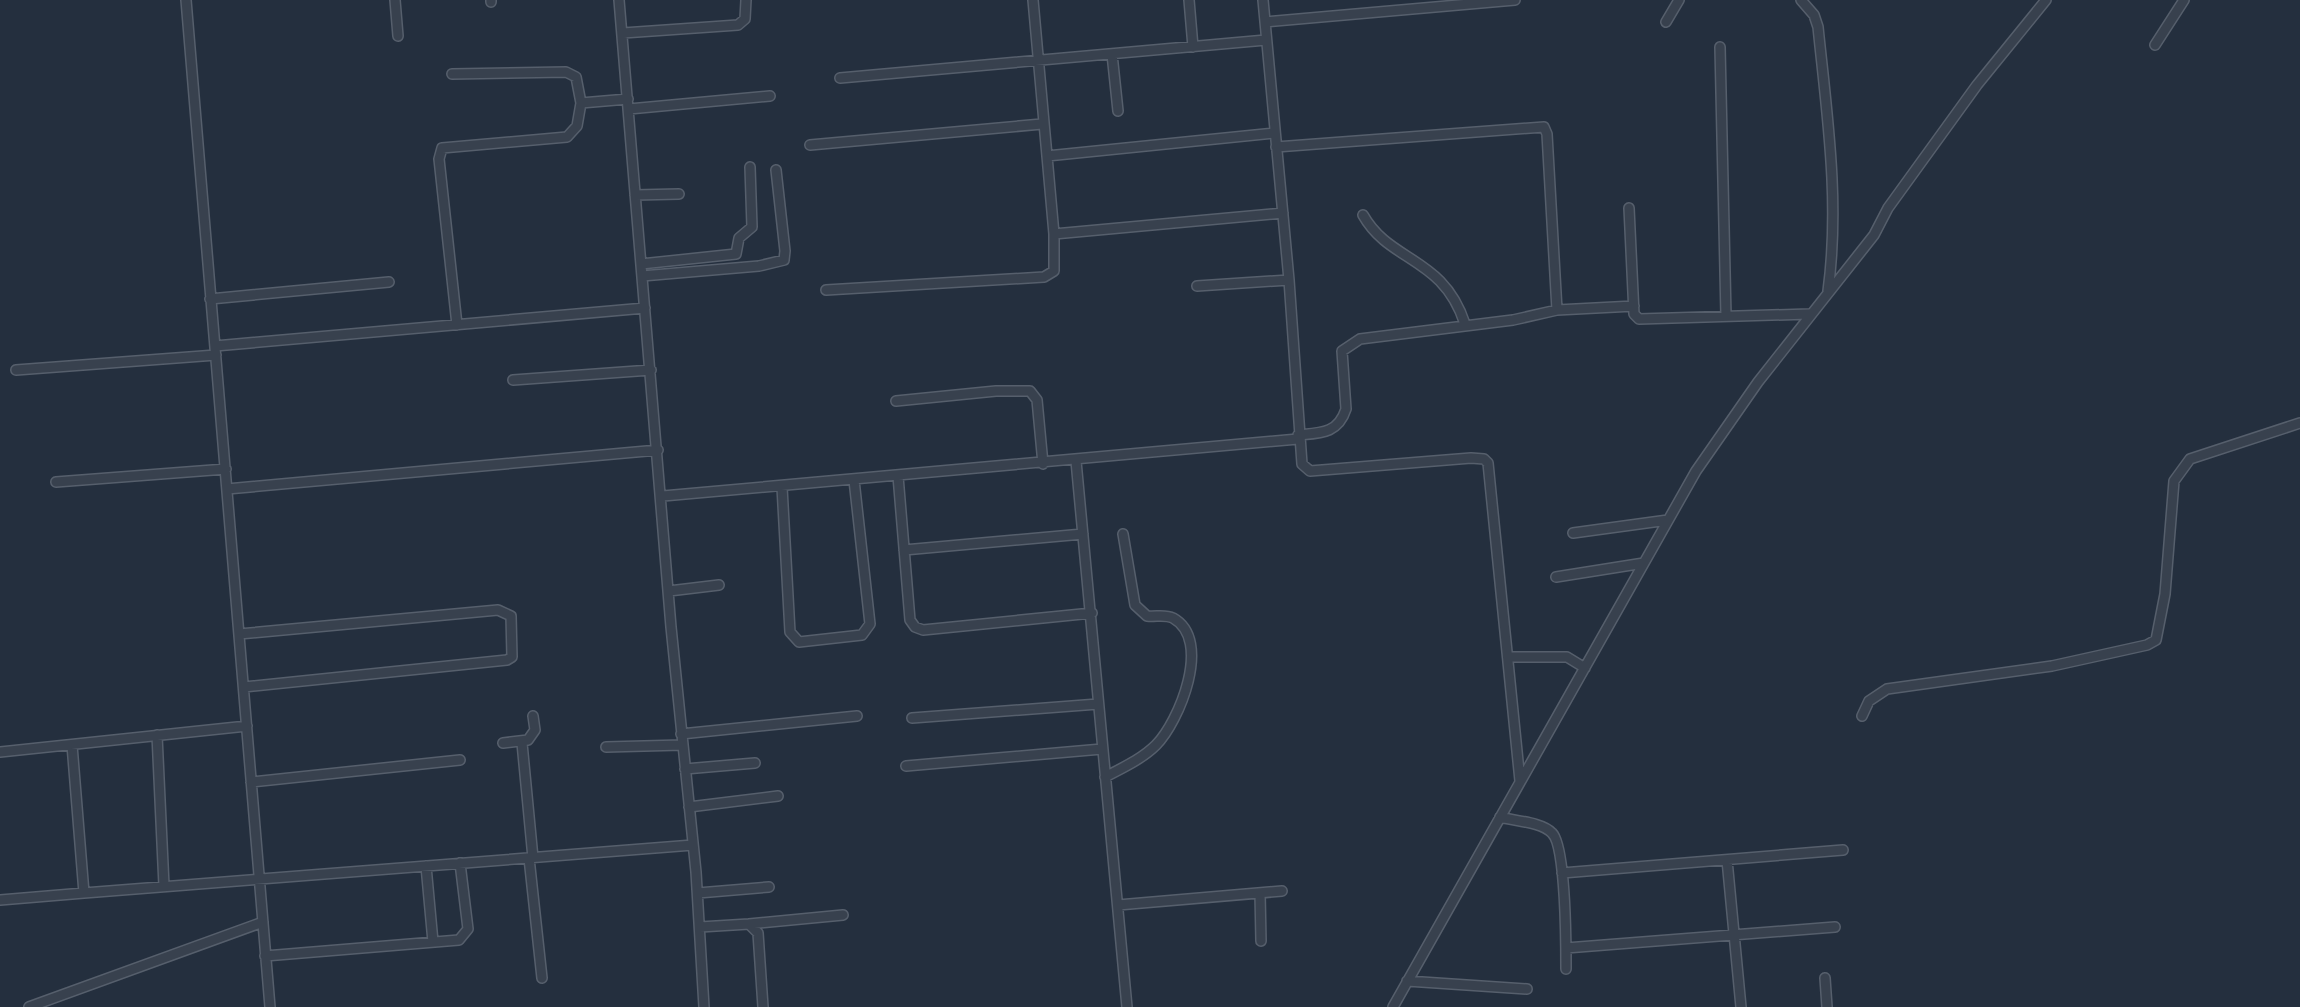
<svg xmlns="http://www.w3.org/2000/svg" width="2300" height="1007" font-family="'Alegreya Sans',sans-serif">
	<rect width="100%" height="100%" fill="#242f3e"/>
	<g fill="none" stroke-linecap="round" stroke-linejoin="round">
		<defs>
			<path id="minor" d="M186,0L270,1007
				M395,0L398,36
				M491,0V2
				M619,0L671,627L696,872L704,1007
				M1189,0L1193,47
				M1263,0L1289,280L1302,464L1310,471L1471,458L1484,459L1488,463L1520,781
				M1801,0L1814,15L1818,27C1827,115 1840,202 1828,291
				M1265,22L1515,0
				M1666,22L1679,0
				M623,33L738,25L745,19L746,0
				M2155,45L2184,0
				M1720,47L1726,316
				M1112,54L1118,111
				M452,74L566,72L576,77L581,103L628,99
				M840,78L1266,40
				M629,109L770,96
				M810,145L1042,124
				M1276,147L1544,127L1547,134L1557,310
				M1047,156L1275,133
				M635,195L679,194
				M1629,208L1634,314L1639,319L1809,314
				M1363,215C1390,263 1443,256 1465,324
				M1054,234L1283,213
				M641,264L736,254L739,238L752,227L750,167
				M642,276L759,266L784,260L785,251L776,170
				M1197,286L1289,280
				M826,290L1044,277L1054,271V234L1033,0
				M210,299L389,282
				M457,325L439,159L442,148L567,137L577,126L581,103
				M215,346L645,308
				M16,370L216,355
				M513,380L651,370
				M896,401L996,391H1030L1037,400L1043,464
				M1298,435C1320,433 1338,434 1346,409L1342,351L1360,339L1513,320L1557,310L1634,306
				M1076,461L1127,1007
				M898,476L910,620L915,627L923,630L1092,613
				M56,482L226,469
				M782,487L790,632L799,642L862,635L870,624L854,480
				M227,489L658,450
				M663,496L1298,439
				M1573,533L1668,520
				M904,550L1083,534
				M1556,577L1644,563
				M669,591L719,585
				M239,634L498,610L511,616L512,657L507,660L244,687
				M1509,657H1567L1585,668
				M1862,716L1869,701L1887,689L2052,666L2147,645L2156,640L2165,594L2174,481L2190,459L2300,423
				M912,718L1098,704
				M681,734L857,716
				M157,735L164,886
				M503,743L528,740L535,730L533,716
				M522,743L533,858
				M606,747L682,745
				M0,752L247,726
				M906,766L1102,749
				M685,769L755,763
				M1105,777C1122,768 1142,759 1156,745C1179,722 1213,640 1173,618C1165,614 1156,617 1147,616L1135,605L1123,534
				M251,782L460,760
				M689,807L778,796
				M1500,817C1514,821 1542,822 1552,833C1566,846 1566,946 1566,969
				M529,858L542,978
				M1727,860L1741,1007
				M426,866L433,942
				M1562,873L1843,850
				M84,893L693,845
				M698,893L769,887
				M1260,893L1261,941
				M0,900L84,893L72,745
				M1118,905L1282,891
				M749,924L843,915
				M700,927L749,924L758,933L763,1007
				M1566,948L1835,927
				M265,956L459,940L468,929L460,863
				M1825,978L1827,1007
				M1407,981L1527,989
				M29,1007L263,922
				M1393,1007L1696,471L1758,382L1874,235L1888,208L1977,85L2046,0"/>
		</defs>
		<use href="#minor" stroke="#565f6c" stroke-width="12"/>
		<use href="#minor" stroke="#38414e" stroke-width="9"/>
	</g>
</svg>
